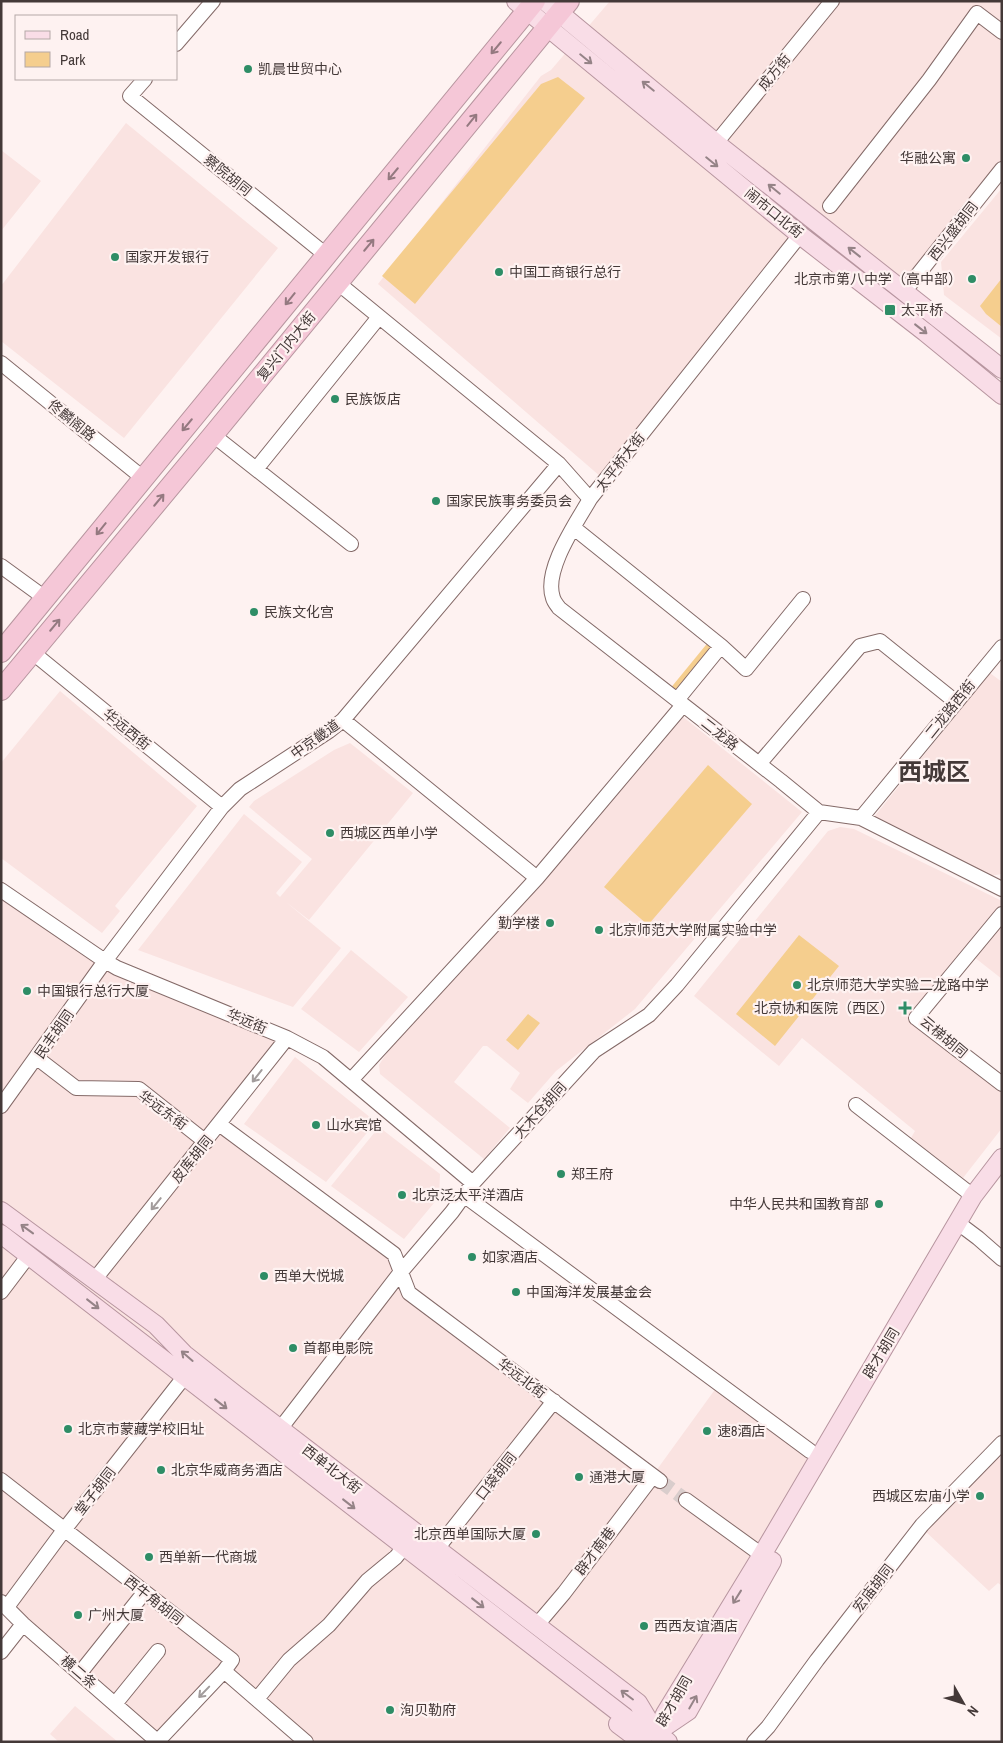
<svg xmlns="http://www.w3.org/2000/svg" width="1003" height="1743" font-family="'Archivo Narrow','Noto Sans SC',sans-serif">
	<rect width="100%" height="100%" fill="#fef2f1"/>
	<path fill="#fae3e1" d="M610,1H1002V169L904,292L812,219L601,477L378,284L541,76L551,70Z
		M126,123L278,248L124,438L1,341V286Z
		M1,150L41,181L1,231Z
		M1002,188V339L944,295L941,262Z
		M990,673L1002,682V874L989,876L874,817Z
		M60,691L197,806L115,906L120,911L102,933L1,858V763Z
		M682,716L802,812L635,1009L556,1071L528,1103L510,1089L520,1073L487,1046H483L454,1082L510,1128L484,1159L380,1074L379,1065L398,1035L570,851Z
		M350,743L413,793L309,920L286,902L341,948L293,1007L138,950L244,814L302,862L276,893L280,897L312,859L249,807L254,801L334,750Z
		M840,827L854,829L1002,901V907L922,1002L913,1022L1002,1093V1128L963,1178L911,1138L915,1131L802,1038L779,1066L694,996L828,831Z
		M1,889L95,954L281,1035L214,1120L396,1260L409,1293L653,1475L719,1384L819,1458L644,1742H304L221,1674L154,1738L1,1602Z
		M1002,925V979L974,957Z
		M351,950L408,997L359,1052L301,1009Z
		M295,1057L376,1122L326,1182L244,1124Z
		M379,1127L440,1174L439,1197L404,1239L331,1186Z
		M997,1456L1002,1460V1586L998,1583L989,1591L925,1531Z
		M75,1706L118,1742H59L50,1734Z"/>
	<path fill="#f5ce8e" d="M558,77L585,98L415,304L382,276L541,84Z
		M1002,278V327L986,314L980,306Z
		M710,640L716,646L676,695L669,690Z
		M708,765L752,804L648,925L604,887Z
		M799,935L839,966L775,1046L736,1014Z
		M528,1014L540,1023L518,1050L506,1040Z"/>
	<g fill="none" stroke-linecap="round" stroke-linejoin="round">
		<path stroke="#d9cdcc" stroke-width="14" stroke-dasharray="14 7" stroke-linecap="butt" d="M660,1481L686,1500"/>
		<defs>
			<path id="minor" d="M176,44L213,1
				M145,79L130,96L326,255
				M716,143L832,1
				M830,206L929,80L977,13L1002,32
				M338,283L559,464L590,499L800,235
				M904,292L1002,169
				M1,363L143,478
				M213,435L351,544
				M257,468L379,317
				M590,499C577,522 543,570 553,598C554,602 557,605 559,608L781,781L819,812L861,818L1002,889
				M574,528L721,646L746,669L803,599
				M1,566L45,598
				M32,652L222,807
				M677,700L721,646
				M343,720L537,878
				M759,764L860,646L880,641L956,702
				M861,818L1002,647
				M1,890L105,961L117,968L287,1038L323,1057L473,1183
				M1002,914L916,1018L1002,1084
				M37,1058L76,1088L139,1089L206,1142
				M352,1079L537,878L683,705
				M856,1105L973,1196
				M1,1106L105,961L222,807L240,789L329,731L343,720L559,464
				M219,1124L394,1254L409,1293L660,1481
				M465,1196L810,1451
				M958,1223L978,1238L1002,1259
				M95,1279L287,1038
				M1,1292L29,1255
				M280,1429L400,1273L452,1212L473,1183L594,1051L649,1015L677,985L819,812
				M1,1480L232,1660L224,1671
				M686,1500L762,1555
				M436,1550L554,1401
				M1,1602L23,1624L157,1741
				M7,1607L64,1530L185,1376
				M536,1626L564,1593L653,1476
				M1,1652L23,1624
				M80,1673L143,1594
				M257,1699L289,1660L329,1625L367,1581L396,1557L404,1547
				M115,1704L158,1651
				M157,1742L224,1671L306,1742
				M754,1742L768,1727L817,1660L922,1525L1002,1443"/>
			<path id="major" d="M516,1L800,235L925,332L1002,395
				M545,1L716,143L1002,369
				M1,1211L156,1325L184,1354L236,1395L638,1703L656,1733
				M1,1234L630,1721L656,1733L668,1742
				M618,1724L642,1742
				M657,1732L688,1711L772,1561
				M656,1733L665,1714L762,1555L973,1196L1002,1158"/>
			<path id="highway" d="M1,652L535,1
				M1,690L213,435L569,1"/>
		</defs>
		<use href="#minor" stroke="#846a68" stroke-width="16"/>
		<use href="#major" stroke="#b7959f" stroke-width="20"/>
		<use href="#highway" stroke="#b7959f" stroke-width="22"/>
		<use href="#minor" stroke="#fff" stroke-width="14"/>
		<use href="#major" stroke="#f9dde7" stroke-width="18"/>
		<use href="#highway" stroke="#f5c7d7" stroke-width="20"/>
	</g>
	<defs><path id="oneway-shaft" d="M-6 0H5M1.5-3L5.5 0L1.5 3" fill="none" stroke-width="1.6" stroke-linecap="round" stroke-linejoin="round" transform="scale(1.25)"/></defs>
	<g stroke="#947980">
		<use href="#oneway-shaft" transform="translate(496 48) rotate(130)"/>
		<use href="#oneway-shaft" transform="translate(472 120) rotate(-51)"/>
		<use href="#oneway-shaft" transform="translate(393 174) rotate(130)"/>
		<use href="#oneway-shaft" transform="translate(369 245) rotate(-50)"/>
		<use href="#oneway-shaft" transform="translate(290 299) rotate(129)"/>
		<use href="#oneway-shaft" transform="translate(187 425) rotate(130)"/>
		<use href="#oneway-shaft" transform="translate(159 500) rotate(-50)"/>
		<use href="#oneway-shaft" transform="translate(101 529) rotate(129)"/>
		<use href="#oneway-shaft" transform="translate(55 625) rotate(-50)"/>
	</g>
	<g stroke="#958387">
		<use href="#oneway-shaft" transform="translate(586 59) rotate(39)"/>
		<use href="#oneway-shaft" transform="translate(648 86) rotate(-141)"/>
		<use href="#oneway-shaft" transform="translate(712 162) rotate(39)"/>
		<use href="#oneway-shaft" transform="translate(774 189) rotate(-141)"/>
		<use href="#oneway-shaft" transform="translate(854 252) rotate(-142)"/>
		<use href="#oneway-shaft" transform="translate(921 329) rotate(38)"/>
		<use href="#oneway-shaft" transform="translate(27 1229) rotate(-144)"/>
		<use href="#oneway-shaft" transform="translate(93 1304) rotate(38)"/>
		<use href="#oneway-shaft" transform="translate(187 1356) rotate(-139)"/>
		<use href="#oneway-shaft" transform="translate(221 1404) rotate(38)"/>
		<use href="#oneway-shaft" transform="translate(349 1504) rotate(38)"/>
		<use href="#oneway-shaft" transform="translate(737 1597) rotate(122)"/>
		<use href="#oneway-shaft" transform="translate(478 1603) rotate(38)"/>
		<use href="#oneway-shaft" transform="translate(627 1695) rotate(-143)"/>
		<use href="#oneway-shaft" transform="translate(693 1702) rotate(-60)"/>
	</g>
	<g stroke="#a29c9c">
		<use href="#oneway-shaft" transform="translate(257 1076) rotate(128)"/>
		<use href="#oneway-shaft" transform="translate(156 1204) rotate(129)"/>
		<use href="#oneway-shaft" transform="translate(204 1692) rotate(134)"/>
	</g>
	<g fill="#2e8d66" stroke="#fef2f1" stroke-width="2">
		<circle cx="248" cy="69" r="5"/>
		<circle cx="966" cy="158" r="5"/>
		<circle cx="115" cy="257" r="5"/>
		<circle cx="499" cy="272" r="5"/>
		<circle cx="972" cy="279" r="5"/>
		<rect x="884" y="304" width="12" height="12" rx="2.5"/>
		<circle cx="335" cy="399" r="5"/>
		<circle cx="436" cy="501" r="5"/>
		<circle cx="254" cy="612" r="5"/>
		<circle cx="330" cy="833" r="5"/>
		<circle cx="550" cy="923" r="5"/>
		<circle cx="599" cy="930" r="5"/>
		<circle cx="797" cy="985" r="5"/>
		<circle cx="27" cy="991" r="5"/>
		<path d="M902.5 1000.5h5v5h5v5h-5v5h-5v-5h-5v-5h5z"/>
		<circle cx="316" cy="1125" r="5"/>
		<circle cx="561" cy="1174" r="5"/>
		<circle cx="402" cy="1195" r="5"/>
		<circle cx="879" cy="1204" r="5"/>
		<circle cx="472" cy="1257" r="5"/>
		<circle cx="264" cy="1276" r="5"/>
		<circle cx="516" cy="1292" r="5"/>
		<circle cx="293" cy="1348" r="5"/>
		<circle cx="68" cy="1429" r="5"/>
		<circle cx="707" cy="1431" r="5"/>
		<circle cx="161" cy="1470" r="5"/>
		<circle cx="579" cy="1477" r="5"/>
		<circle cx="980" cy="1496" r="5"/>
		<circle cx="536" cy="1534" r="5"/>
		<circle cx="149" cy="1557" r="5"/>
		<circle cx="78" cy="1615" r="5"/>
		<circle cx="644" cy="1626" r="5"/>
		<circle cx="390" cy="1710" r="5"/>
	</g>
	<g text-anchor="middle" stroke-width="4.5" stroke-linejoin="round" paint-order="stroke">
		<g font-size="14" fill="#443938" stroke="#fef2f1" text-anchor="start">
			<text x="258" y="74">凯晨世贸中心</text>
			<text x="956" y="163" text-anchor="end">华融公寓</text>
			<text x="125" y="262">国家开发银行</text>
			<text x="509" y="277">中国工商银行总行</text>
			<text x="962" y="284" text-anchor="end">北京市第八中学（高中部）</text>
			<text x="901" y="315">太平桥</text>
			<text x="345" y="404">民族饭店</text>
			<text x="446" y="506">国家民族事务委员会</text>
			<text x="264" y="617">民族文化宫</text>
			<text x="340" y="838">西城区西单小学</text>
			<text x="540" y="928" text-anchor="end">勤学楼</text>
			<text x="609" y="935">北京师范大学附属实验中学</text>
			<text x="807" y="990">北京师范大学实验二龙路中学</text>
			<text x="37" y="996">中国银行总行大厦</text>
			<text x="894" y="1013" text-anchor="end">北京协和医院（西区）</text>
			<text x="326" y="1130">山水宾馆</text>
			<text x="571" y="1179">郑王府</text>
			<text x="412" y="1200">北京泛太平洋酒店</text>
			<text x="869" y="1209" text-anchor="end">中华人民共和国教育部</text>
			<text x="482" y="1262">如家酒店</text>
			<text x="274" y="1281">西单大悦城</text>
			<text x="526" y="1297">中国海洋发展基金会</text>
			<text x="303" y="1353">首都电影院</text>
			<text x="78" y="1434">北京市蒙藏学校旧址</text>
			<text x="717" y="1436">速8酒店</text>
			<text x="171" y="1475">北京华威商务酒店</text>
			<text x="589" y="1482">通港大厦</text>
			<text x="970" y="1501" text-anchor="end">西城区宏庙小学</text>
			<text x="526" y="1539" text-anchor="end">北京西单国际大厦</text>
			<text x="159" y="1562">西单新一代商城</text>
			<text x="88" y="1620">广州大厦</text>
			<text x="654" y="1631">西西友谊酒店</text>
			<text x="400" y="1715">洵贝勒府</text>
		</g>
		<g font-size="14" fill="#443938" stroke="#fef2f1">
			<text transform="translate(774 72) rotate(-51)" y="5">成方街</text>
			<text transform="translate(228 175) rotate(39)" y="5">察院胡同</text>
			<text transform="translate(774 213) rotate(39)" y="5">闹市口北街</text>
			<text transform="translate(953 231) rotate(-52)" y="5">西兴盛胡同</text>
			<text transform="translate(286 346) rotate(-51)" y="5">复兴门内大街</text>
			<text transform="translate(72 420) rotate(39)" y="5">佟麟阁路</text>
			<text transform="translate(620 462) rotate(-52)" y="5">太平桥大街</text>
			<text transform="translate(950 709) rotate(-51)" y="5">二龙路西街</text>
			<text transform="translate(127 729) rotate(39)" y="5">华远西街</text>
			<text transform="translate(720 734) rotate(38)" y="5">二龙路</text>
			<text transform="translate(315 739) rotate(-35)" y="5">中京畿道</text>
			<text transform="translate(247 1021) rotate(23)" y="5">华远街</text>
			<text transform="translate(54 1034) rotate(-55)" y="5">民丰胡同</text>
			<text transform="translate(944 1037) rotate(40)" y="5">云梯胡同</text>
			<text transform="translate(163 1110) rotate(36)" y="5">华远东街</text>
			<text transform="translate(540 1110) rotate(-48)" y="5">大木仓胡同</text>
			<text transform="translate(192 1159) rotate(-51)" y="5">皮库胡同</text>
			<text transform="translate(881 1353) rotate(-59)" y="5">辟才胡同</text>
			<text transform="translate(522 1378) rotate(37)" y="5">华远北街</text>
			<text transform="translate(332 1469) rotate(38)" y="5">西单北大街</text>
			<text transform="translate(496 1476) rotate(-52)" y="5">口袋胡同</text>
			<text transform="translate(95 1491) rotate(-52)" y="5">堂子胡同</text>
			<text transform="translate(595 1551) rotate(-53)" y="5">辟才南巷</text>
			<text transform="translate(873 1588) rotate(-52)" y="5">宏庙胡同</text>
			<text transform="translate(154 1600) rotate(38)" y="5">西牛角胡同</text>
			<text transform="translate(79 1672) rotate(41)" y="5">横二条</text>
			<text transform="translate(674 1701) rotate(-60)" y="5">辟才胡同</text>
		</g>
		<g font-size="24" font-weight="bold" fill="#443938" stroke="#fef2f1">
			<text x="934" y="780">西城区</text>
		</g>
	</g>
	<rect width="1003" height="1743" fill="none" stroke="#443938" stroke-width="5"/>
	<rect x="15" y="15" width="162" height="65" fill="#fef2f1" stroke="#b4a8a7"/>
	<rect x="25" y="31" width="25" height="8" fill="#f9dde7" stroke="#b4a8a7"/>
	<text x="60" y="40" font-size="15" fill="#443938">Road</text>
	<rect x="25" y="52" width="25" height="15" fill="#f5ce8e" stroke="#b4a8a7"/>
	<text x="60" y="65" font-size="15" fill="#443938">Park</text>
	<g transform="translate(963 1703) rotate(129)" stroke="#fef2f1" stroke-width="4" paint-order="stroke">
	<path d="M0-4L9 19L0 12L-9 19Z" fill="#443938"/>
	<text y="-8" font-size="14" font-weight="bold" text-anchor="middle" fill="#443938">N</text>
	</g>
</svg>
